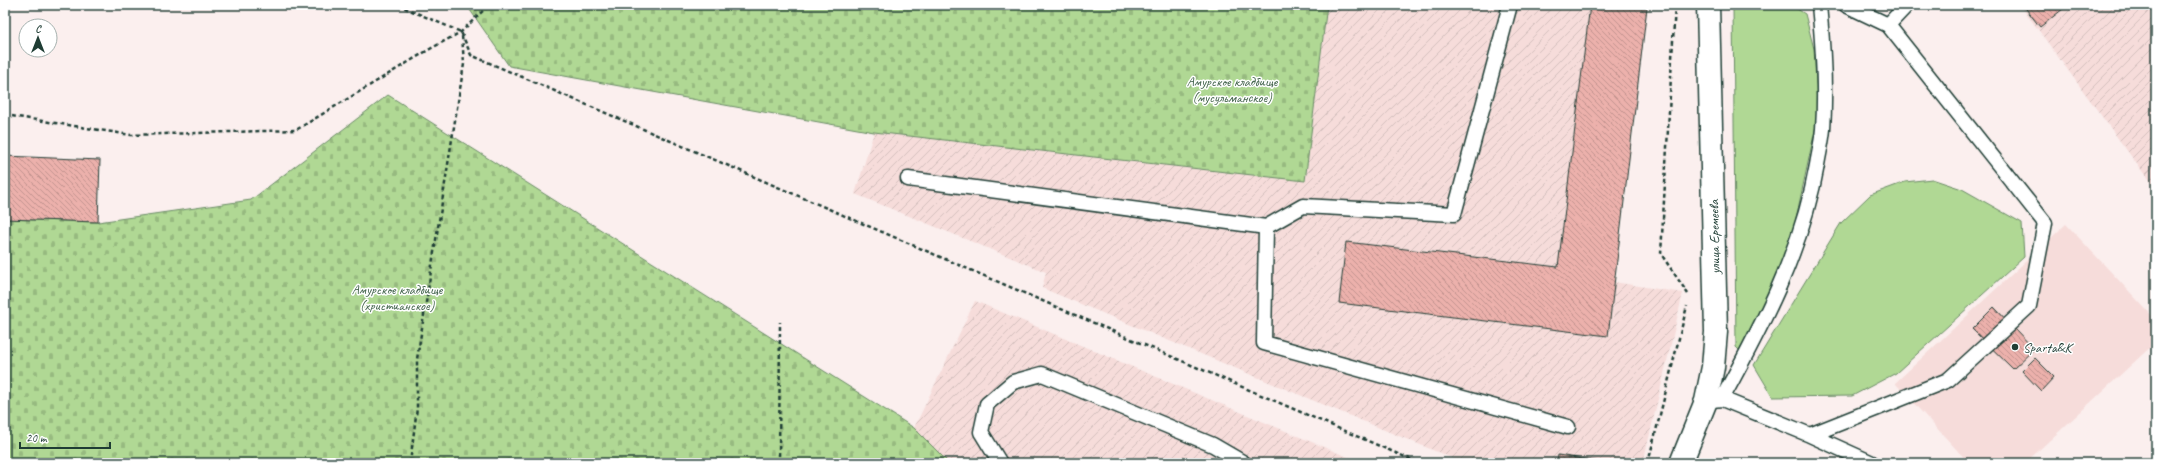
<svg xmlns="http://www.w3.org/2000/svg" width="2161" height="468" font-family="Caveat,sans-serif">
	<defs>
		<pattern id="industrial-furrows" width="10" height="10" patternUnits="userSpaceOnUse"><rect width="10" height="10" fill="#f6dcda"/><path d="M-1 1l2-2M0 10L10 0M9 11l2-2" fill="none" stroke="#d2bebc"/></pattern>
		<pattern id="cemetery-stones" width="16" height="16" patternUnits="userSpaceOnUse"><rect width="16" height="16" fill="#b0d894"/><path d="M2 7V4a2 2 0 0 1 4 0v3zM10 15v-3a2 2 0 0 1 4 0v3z" fill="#97ba80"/></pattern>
		<pattern id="building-back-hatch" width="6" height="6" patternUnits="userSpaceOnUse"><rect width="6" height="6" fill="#ecb1ac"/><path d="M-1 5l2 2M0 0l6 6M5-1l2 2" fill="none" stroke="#bf918d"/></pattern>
	</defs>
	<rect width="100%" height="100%" fill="#fbefee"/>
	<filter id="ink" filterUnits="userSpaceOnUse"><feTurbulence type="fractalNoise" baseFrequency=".025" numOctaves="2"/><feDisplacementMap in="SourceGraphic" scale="8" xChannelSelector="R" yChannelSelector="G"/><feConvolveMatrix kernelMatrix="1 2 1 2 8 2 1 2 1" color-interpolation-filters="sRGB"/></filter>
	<g filter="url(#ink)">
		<path fill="#f6dcda" d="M2066,224L2156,320V342L2025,463H1969L1895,383Z"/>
		<path fill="url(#industrial-furrows)" d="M1327,5H1648L1614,282L1683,293L1643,463H1464L1042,288L1046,272L855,194L874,132L1305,181Z
			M2020,5H2156V190Z
			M975,301L1362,463H949L914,428Z"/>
		<path fill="#b0d894" stroke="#688a64" d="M1733,5H1791L1805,14L1814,49L1818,116L1793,232L1768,296L1740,351L1736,347Z
			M1932,179L1962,189L2022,223L2024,257L1896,373L1852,396L1773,397L1754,365L1841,223L1870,195L1905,182Z"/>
		<path fill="url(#cemetery-stones)" stroke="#688a64" d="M472,5H1327L1305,181L874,132L509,66L470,10Z
			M388,95L914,428L949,463H5V219L98,222L251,200Z"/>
		<path fill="url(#building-back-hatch)" stroke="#1f3d34" d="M1590,5L1647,7L1608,336L1339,303L1346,242L1558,267Z
			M2023,5H2068L2040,27Z
			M5,156L100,160L98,222L5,219Z
			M1994,307L2034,349L2013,369L1972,329Z
			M2035,358L2054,377L2041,391L2022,371Z
			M1558,455L1607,463H1557Z"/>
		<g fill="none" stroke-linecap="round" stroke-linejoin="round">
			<defs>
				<path id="lane" d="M1888,25L1907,5
					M908,179L1266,227L1303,206L1454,214L1510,5
					M1266,227L1264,343L1568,427
					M1722,399L1810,435L1948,380L2029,306L2045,223L1888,25L1846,5
					M1712,400L1722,399C1763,324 1802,250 1817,165C1819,153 1822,141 1823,129C1826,87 1823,46 1819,5
					M1810,435L1872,463
					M1000,463L981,432L987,404L1013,382L1042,374L1213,445L1244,463"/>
				<path id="secondary" d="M1681,463L1706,401L1713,367L1716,332L1708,5"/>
			</defs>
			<use href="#lane" stroke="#1f3d34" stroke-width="17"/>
			<use href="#secondary" stroke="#1f3d34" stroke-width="25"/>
			<path stroke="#1f3d34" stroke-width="2.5" stroke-dasharray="4 3" stroke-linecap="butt" d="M398,5L461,32L471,55L1419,463
				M1675,5L1661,254L1688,294
				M5,115L131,135L296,130L430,49L461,32L489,5
				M410,463L417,408V359L464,64L462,35
				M779,463L780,322
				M1648,463L1687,306"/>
			<use href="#lane" stroke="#fff" stroke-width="14"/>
			<use href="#secondary" stroke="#fff" stroke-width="22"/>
		</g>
	</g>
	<circle fill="#1f3d34" stroke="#fff" stroke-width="1.5" cx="2015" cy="347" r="4"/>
	<g text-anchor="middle" stroke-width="3" stroke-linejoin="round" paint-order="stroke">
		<g font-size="14" fill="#43644c" stroke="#fff">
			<text x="1232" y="86">Амурское кладбище<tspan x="1232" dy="16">(мусульманское)</tspan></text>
			<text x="397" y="294">Амурское кладбище<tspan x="397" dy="16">(христианское)</tspan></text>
		</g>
		<g font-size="14" fill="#1f3d34" stroke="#fff">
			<text transform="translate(1714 237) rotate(-91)" y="5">улица Еремеева</text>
		</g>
		<g font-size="14" fill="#1f3d34" stroke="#fff" text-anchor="start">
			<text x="2023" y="352">Sparta&amp;K</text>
		</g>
	</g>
	<rect width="2161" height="468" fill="none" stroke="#fff" stroke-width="20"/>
	<rect x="10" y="10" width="2141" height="448" fill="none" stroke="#1f3d34" stroke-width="1.5" filter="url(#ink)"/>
	<g transform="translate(38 38)"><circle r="19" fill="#ffffff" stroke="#a5b1ae"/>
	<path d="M0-3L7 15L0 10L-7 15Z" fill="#1f3d34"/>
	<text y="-6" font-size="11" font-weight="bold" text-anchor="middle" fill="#1f3d34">С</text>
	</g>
	<path d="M20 442v6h90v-6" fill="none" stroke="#1f3d34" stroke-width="2"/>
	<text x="26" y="442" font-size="12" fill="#1f3d34" stroke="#ffffff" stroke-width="3" paint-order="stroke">20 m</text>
</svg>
